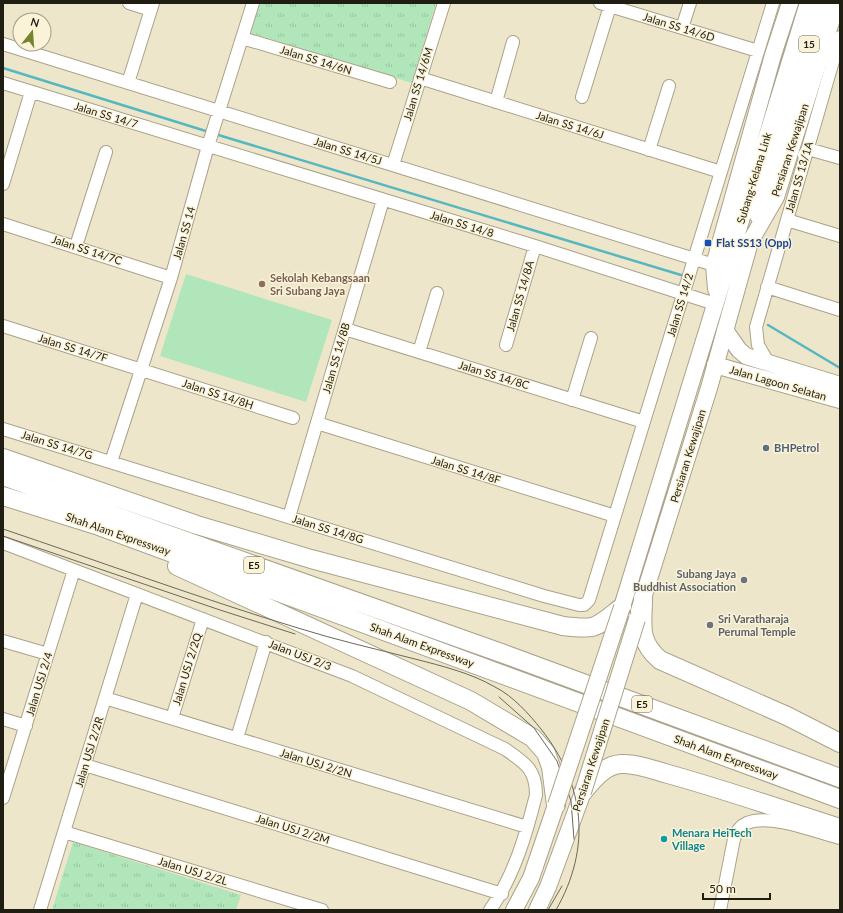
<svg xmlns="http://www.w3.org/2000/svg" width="843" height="913" font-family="Lato,sans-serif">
	<defs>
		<pattern id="grass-tufts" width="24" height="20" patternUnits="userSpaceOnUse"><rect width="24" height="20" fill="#b0e6b9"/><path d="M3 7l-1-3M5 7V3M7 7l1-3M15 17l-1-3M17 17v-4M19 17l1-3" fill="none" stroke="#97c59e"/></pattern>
	</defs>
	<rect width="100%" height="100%" fill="#eee6ca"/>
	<path fill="url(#grass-tufts)" d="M260,3H436L412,83L251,33Z
		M73,842L241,895L236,910H52Z"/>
	<path fill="#b0e6b9" d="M186,274L332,320L306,402L160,356Z"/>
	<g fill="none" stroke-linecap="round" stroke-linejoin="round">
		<path stroke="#55b8c1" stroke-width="2.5" d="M3,68L209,132
			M215,134L681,275
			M768,325L840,368"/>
		<defs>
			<path id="minor" d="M129,3L151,10
				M600,3L758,51
				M682,28L690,3
				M242,38L390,82
				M3,44L714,265
				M420,78L721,172
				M3,83L535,246L715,304
				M128,83L153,3
				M582,97L610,6
				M496,102L513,42
				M649,150L669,86
				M804,155L808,149L840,158
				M393,165L444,3
				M3,184L31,92
				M787,220L840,236
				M3,224L171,278
				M76,246L106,152
				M767,287L840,310
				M3,326L293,418
				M345,329L644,422
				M506,345L535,246
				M419,352L437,293
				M769,364L758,345L756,327L840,37
				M572,400L591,338
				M317,423L615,516
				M3,429L544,596L579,605H584L589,600L773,3
				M111,462L171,278L208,146L253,3
				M289,517L383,200
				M3,543L352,676L505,749C525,763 536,769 536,795C526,835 514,876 490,910
				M3,641L48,654
				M105,698L527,827
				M172,718L203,619
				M3,719L26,726
				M237,738L266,642
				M85,765L502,894
				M3,798L74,570
				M64,832L322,910
				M40,910L137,594
				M720,910L734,839C736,832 740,826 747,823C770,813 816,832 840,838"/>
			<path id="major" d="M758,216L821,3
				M716,289L714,265L773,55L790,3
				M725,330L739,350L746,356L840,385
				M715,365L840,400
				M622,607L808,3
				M639,611L709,388L750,242L776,197L837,3
				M514,910L531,878L556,805
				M537,910L548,887L583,792"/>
			<path id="highway" d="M3,458L197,525L311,559L563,626C598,630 595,628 622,607
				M3,476L504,654L840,778
				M3,496L99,526L840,799
				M177,566L471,701L533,738L546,753L551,767L556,805
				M643,598C643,625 637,640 660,660L787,716L840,743
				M583,792C592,781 604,765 621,764C636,763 654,770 668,774C726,790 783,810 840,828"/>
		</defs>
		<use href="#minor" stroke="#aaa289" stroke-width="14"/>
		<use href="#major" stroke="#aaa289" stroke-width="18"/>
		<use href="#highway" stroke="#aaa289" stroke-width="20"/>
		<use href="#minor" stroke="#fff" stroke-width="12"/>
		<use href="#major" stroke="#fff" stroke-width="16"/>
		<use href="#highway" stroke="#fff" stroke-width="18"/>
		<path stroke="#6d6858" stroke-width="1" d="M3,529C101,562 199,598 298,628C336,640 376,649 415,659C442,666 471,673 495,687C513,696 529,714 541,729C585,785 592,847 556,910
			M3,536L220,610L295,634
			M499,697L534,728L557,761L571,801L574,839
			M548,910L562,886"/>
		<defs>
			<path id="major-bridge" d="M583,792L637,619
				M556,805L622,607"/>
		</defs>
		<use href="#major-bridge" stroke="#aaa289" stroke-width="18" stroke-linecap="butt"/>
		<use href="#major-bridge" stroke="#fff" stroke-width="16"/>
	</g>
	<rect fill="#1a4fb4" stroke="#fbf3d7" stroke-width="1.5" x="704" y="239" width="8" height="8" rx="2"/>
	<circle fill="#8d6e63" stroke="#fbf3d7" stroke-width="1.5" cx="262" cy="284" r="4"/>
	<circle fill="#5c6f8a" stroke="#fbf3d7" stroke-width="1.5" cx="766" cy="448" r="4"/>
	<g fill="#6b7280" stroke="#fbf3d7" stroke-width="1.5">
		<circle cx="744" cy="580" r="4"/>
		<circle cx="710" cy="625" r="4"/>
	</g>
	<circle fill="#0f9aa8" stroke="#fbf3d7" stroke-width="1.5" cx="664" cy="839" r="4"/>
	<g text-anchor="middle" stroke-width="3" stroke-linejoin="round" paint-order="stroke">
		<g fill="#fbf3d7" stroke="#625d4e" stroke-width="1">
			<rect x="799" y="36" width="20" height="16" rx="3"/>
			<rect x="244" y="557" width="20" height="16" rx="3"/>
			<rect x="632" y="696" width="20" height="16" rx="3"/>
		</g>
		<g font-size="10" font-weight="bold" fill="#201d13">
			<text x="809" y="48">15</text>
			<text x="254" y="569">E5</text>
			<text x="642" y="708">E5</text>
		</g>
		<g font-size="11" fill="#201d13" stroke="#fbf3d7">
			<text transform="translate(679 27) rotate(17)" y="4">Jalan SS 14/6D</text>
			<text transform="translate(316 60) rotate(17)" y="4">Jalan SS 14/6N</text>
			<text transform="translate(418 84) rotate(-73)" y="4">Jalan SS 14/6M</text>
			<text transform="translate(106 115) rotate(17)" y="4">Jalan SS 14/7</text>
			<text transform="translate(570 125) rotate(17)" y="4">Jalan SS 14/6J</text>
			<text transform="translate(790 150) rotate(-72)" y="4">Persiaran Kewajipan</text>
			<text transform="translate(348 151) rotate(17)" y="4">Jalan SS 14/5J</text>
			<text transform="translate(799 177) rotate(-74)" y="4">Jalan SS 13/1A</text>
			<text transform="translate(754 178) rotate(-73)" y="4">Subang-Kelana Link</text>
			<text transform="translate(462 224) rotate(17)" y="4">Jalan SS 14/8</text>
			<text transform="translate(184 233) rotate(-74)" y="4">Jalan SS 14</text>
			<text transform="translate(87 250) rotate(18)" y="4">Jalan SS 14/7C</text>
			<text transform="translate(520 296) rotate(-74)" y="4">Jalan SS 14/8A</text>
			<text transform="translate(680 305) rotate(-73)" y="4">Jalan SS 14/2</text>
			<text transform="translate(73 348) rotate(17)" y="4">Jalan SS 14/7F</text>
			<text transform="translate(336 358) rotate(-74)" y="4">Jalan SS 14/8B</text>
			<text transform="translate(494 375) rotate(17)" y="4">Jalan SS 14/8C</text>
			<text transform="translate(778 383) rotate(16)" y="4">Jalan Lagoon Selatan</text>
			<text transform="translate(218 394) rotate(18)" y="4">Jalan SS 14/8H</text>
			<text transform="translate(57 445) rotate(17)" y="4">Jalan SS 14/7G</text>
			<text transform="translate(688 456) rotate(-73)" y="4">Persiaran Kewajipan</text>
			<text transform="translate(466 470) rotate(17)" y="4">Jalan SS 14/8F</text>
			<text transform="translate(328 529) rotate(17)" y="4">Jalan SS 14/8G</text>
			<text transform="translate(118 534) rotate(19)" y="4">Shah Alam Expressway</text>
			<text transform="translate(422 645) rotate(20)" y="4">Shah Alam Expressway</text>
			<text transform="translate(300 655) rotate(21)" y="4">Jalan USJ 2/3</text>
			<text transform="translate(187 669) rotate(-73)" y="4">Jalan USJ 2/2Q</text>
			<text transform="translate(39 684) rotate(-73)" y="4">Jalan USJ 2/4</text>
			<text transform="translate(89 752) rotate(-73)" y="4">Jalan USJ 2/2R</text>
			<text transform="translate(726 757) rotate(20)" y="4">Shah Alam Expressway</text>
			<text transform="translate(316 763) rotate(17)" y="4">Jalan USJ 2/2N</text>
			<text transform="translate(591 765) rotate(-72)" y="4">Persiaran Kewajipan</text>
			<text transform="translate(293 829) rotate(17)" y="4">Jalan USJ 2/2M</text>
			<text transform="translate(193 871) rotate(17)" y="4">Jalan USJ 2/2L</text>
		</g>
		<g font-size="11" font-weight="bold" fill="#164399" stroke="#fbf3d7" text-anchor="start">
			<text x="716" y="247">Flat SS13 (Opp)</text>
		</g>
		<g font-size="11" font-weight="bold" fill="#785e54" stroke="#fbf3d7" text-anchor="start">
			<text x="270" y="282">Sekolah Kebangsaan<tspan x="270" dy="13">Sri Subang Jaya</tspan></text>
		</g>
		<g font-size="11" font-weight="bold" fill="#4e5e75" stroke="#fbf3d7" text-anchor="start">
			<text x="774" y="452">BHPetrol</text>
		</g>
		<g font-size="11" font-weight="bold" fill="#5b616d" stroke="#fbf3d7" text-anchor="end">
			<text x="736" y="578">Subang Jaya<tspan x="736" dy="13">Buddhist Association</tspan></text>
			<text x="718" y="623" text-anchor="start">Sri Varatharaja<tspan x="718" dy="13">Perumal Temple</tspan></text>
		</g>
		<g font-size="11" font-weight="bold" fill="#0d838f" stroke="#fbf3d7" text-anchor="start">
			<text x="672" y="837">Menara HeiTech<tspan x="672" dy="13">Village</tspan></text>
		</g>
	</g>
	<rect width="843" height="913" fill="none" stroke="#201d13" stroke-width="8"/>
	<g transform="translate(32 32) rotate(17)"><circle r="19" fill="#fbf3d7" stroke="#a39d89"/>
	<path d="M0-3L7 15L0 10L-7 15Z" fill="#758332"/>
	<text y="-6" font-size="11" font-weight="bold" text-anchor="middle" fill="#201d13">N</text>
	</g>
	<path d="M703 893v6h67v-6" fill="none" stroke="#201d13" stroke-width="2"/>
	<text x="709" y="893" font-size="12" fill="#201d13" stroke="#fbf3d7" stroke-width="3" paint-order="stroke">50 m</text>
</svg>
